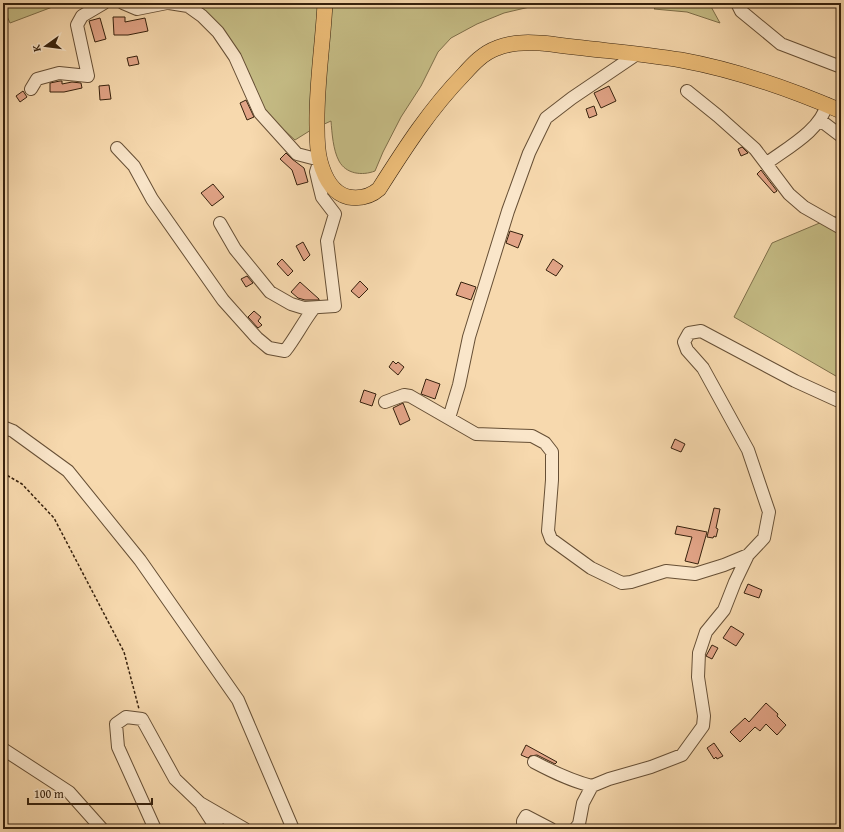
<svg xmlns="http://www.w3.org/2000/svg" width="844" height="832" font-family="'Gentium Book Plus',serif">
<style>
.green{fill:#c5bc85;stroke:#7e6e49}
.building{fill:#e2a487;stroke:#36210d}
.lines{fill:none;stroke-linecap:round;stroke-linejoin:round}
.minor-casing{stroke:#664f35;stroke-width:14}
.major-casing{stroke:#36210d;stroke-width:16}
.path{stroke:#36210d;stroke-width:1.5;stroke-dasharray:3 2;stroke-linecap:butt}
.minor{stroke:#fae6ca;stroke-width:12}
.major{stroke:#ecbc77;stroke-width:15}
</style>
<rect width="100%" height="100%" fill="#f7d9ae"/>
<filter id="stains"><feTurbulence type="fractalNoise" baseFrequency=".005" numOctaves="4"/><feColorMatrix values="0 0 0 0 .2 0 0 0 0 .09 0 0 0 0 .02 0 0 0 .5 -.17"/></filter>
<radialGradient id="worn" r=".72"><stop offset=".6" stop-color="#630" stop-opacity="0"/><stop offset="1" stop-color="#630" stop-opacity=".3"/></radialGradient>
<path class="green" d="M3,3h60l-53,20 -7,-16z
M169,3h402l-9,2h-24l-34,8 -27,11 -26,14 -13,14 -17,34 -20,31 -18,35 -8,19c-13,5 -29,3 -36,-10 -6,-11 -7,-28 -8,-40l-20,9 -16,10 -32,-29 -29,-62 -41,-42z
M660,3h49l11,20 -33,-11 -33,-3z
M841,214v165l-107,-62 38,-74z"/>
<path class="building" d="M113,17h12v5l20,-4 3,13 -20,4h-14z
M100,18l6,21 -11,3 -6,-21z
M137,56l2,8 -10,2 -2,-8z
M60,81h2v3l10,-2 9,1 1,5 -18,4h-14v-9z
M109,85l2,14 -11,1 -1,-14z
M609,86l7,15 -15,7 -7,-15z
M23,91l4,6 -7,5 -4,-6z
M246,100l8,17 -7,3 -7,-17z
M594,106l3,9 -8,3 -3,-9z
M742,147l6,6 -7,3 -3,-7z
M286,153l6,6 12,9 4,14 -11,3 -5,-15 -12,-11z
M761,170l16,21 -3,2 -17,-19z
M213,184l11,13 -12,9 -11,-13z
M510,231l13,4 -5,13 -12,-5z
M303,242l7,13 -6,6 -8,-15z
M282,259l11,12 -5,5 -11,-12z
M553,259l10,7 -7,10 -10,-6z
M247,276l6,7 -7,4 -5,-8z
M360,281l8,8 -9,9 -8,-7z
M300,282l19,17v1h-14l-7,-2 -7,-6z
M461,282l15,5 -5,13 -15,-5z
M254,311l7,6 -3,4 4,4 -4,3 -10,-11z
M393,361l3,3 2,-2 6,5 -6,8 -9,-8z
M426,379l14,5 -5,15 -14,-5z
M364,390l12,4 -4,12 -12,-4z
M403,403l7,17 -10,5 -7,-17z
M675,439l10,5 -4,8 -10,-4z
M714,508l6,1 -4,19 2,1 -2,8 -2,-1 -1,2 -6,-1z
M677,526l30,6 -9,32 -13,-3 7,-24 -17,-3z
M748,584l14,6 -3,8 -15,-5z
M731,626l13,8 -8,12 -13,-8z
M712,645l6,3 -6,11 -6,-3z
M766,703l12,11 -1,2 9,9 -9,10 -11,-11 -6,7 -5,-4 -15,15 -10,-10 15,-14 4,4z
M714,743l9,13 -6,3 -1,-2 -2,2 -7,-11z
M526,745l31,17 -2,2 -18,-9 -7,1 -2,2 -7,-3z"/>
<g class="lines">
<defs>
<path id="minor" d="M123,3l14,6 30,-6
M169,3l19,3 14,10 16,16 17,25 25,56 37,41 23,6 -4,12 3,13 3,12 13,17 -8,27 8,65 -31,2 -13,-4 -21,-12 -35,-43 -15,-26
M737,3l4,8 40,33 60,23
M31,89l6,-10 22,-6 29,3 -11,-51 5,-9 22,-13
M687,91l31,25 37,33 34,45 15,13 37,21
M820,120l21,16
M117,148l17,18 18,33 71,101 34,38 12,10 16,3c11,-14 18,-29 29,-43
M767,163c20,-15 54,-33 60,-59
M385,402l19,-7 6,1 66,38 56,2 13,7 7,9v28l-4,51 3,8 40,29 31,15 9,-1 35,-11 29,3 29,-9 24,-10
M449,418l10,-33 10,-48 39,-126 21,-58 17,-35 26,-20 65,-44
M3,427l10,4 55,40 72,89 98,140 55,129
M3,749l66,43 33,37
M534,762c19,10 37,19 58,24
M202,806l11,17 7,6
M155,829l-37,-82 -2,-23 10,-7 16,2 33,60 25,24 45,26
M523,829v-8l3,-5 25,13
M575,829l4,-5 4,-21 9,-17 17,-7 42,-12 31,-12 21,-29 1,-10 -6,-39 1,-24 7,-21 18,-22 11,-28 13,-27 16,-17 5,-26 -21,-62 -45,-82 -16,-18 -3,-8 5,-9 12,-2 94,50 46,21"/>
<path id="major" d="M325,3c-2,42 -9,83 -8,124 0,11 0,23 3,34 4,15 12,32 28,36 12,2 22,0 31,-8 26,-41 51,-80 85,-115 9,-10 19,-21 33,-26 17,-7 36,-6 54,-4 43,6 87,9 130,16 55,10 109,29 160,51"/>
</defs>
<use href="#minor" class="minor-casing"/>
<use href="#major" class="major-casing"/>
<path class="path" d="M3,473l19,11 32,34 70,134 15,57"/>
<use href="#minor" class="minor"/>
<use href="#major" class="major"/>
</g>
<rect width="844" height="832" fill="none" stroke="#f7d9ae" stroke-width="16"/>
<rect x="4" y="4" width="836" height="824" fill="none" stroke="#36210d" stroke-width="2"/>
<rect x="8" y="8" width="828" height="816" fill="none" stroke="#36210d"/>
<g transform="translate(46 46) rotate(256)" stroke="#fae6ca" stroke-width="3" paint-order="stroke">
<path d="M0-3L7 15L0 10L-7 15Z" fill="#36210d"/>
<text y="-6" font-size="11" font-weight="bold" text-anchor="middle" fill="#36210d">K</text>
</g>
<path d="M28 798v6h124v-6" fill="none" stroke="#36210d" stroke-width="2"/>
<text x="34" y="798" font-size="12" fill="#36210d" stroke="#fae6ca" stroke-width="3" paint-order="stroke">100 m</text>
<rect width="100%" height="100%" filter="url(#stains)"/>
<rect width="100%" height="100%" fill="url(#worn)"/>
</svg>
